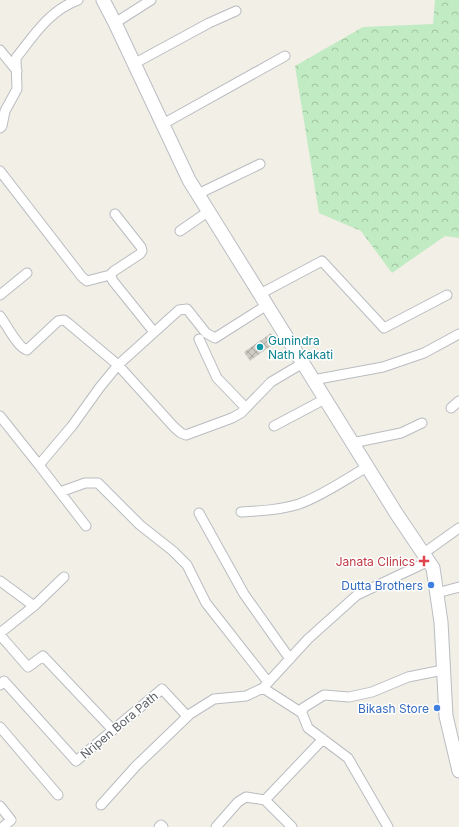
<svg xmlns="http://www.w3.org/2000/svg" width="459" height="827" font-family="Inter,sans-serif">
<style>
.forest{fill:url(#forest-crowns)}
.building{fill:url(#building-cross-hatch)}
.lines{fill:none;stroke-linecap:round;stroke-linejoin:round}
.street-casing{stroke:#b9bcc1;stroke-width:11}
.secondary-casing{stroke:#babdc3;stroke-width:15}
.street{stroke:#fff;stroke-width:9}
.secondary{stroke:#fff;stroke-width:13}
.culture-dot{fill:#0f9aa8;stroke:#fff;stroke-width:1.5}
.health-dot{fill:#e0444e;stroke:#fff;stroke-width:1.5}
.shop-dot{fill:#3f7fe0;stroke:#fff;stroke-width:1.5}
.labels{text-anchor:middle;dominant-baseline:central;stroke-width:3;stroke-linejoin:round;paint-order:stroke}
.culture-label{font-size:12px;fill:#0d838f;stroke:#fff;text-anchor:start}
.health-label{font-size:12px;fill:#be3a42;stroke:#fff;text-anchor:end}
.shop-label{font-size:12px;fill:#366cbe;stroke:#fff;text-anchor:end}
.street-label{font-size:12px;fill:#5e6268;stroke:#fff}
</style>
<defs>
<pattern id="forest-crowns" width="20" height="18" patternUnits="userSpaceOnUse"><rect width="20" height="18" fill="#c1ebc2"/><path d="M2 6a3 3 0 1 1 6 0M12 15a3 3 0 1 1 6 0" fill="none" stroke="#a0c2a1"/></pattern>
<pattern id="building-cross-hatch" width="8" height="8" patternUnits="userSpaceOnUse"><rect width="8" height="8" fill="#cdcac3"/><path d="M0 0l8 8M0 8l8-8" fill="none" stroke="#aaa7a2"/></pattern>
</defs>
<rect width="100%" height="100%" fill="#f1efe6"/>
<path class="forest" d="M435,0h24v238l-14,-2 -53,37 -31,-42 -42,-18 -24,-147 68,-39 70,-3z"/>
<path class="building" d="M271,333l5,9 -26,19 -6,-9z"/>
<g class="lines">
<defs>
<path id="street" d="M115,23l36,-23
M0,50l17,21
M135,65l4,-4 70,-38 27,-12
M163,124l122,-68
M0,128l2,-2 3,-15 12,-22 -1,-31c18,-23 34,-48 62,-58
M0,171l82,106 5,4 23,-6 4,-4 26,-17 2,-3 -1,-4 -26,-33
M198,194l62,-30
M180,231l29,-20
M110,275l3,6 41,51
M260,294l62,-33 62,67 63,-33
M0,295l27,-22
M0,316c6,8 18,32 27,34l31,-29 6,-1 4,3 50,42 56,62 7,6 5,2 46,-17 9,-5 30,-31 32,-19
M199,339l18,39 29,30
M313,380l70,-13 41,-14 35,-19
M451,408l8,-7
M0,416l39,49
M274,426l51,-27
M352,443l49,-10 21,-10
M60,492l25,-9h13l42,42 33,26 14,14 19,38 62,79
M241,512c19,-1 39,-2 58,-8 23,-8 47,-25 68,-37
M199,513l45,81 46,65
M86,526l-47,-61 33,-39 28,-39 18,-22 61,-55 8,-1 19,24 9,5 52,-33
M424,553l35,-25
M0,581l34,25 30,-29
M437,593l22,-6
M0,633l34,-27
M0,635l28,32 15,-11 70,74
M0,685l4,-4 72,80 86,-72 25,27
M263,688l39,25
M0,727l58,68
M265,800l58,-61
M101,805l35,-39 54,-52 24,-15 32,-3 17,-8 45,-49 49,-44 72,-34
M0,806l11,14 -8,7
M159,827l2,-2 2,2
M216,827l22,-25 8,-5 19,3 27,27
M388,827l-40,-69 -40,-30 -6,-15 1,-5 21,-13 25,2 23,-5 36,-15 35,-7"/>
<path id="secondary" d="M103,0l12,23 74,157 207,333 37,55 8,54 5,94 13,55"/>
</defs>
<use href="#street" class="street-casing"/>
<use href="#secondary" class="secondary-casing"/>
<use href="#street" class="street"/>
<use href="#secondary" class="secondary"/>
</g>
<circle class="culture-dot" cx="260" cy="347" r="4"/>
<path class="health-dot" d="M422 555h4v4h4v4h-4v4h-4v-4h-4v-4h4z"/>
<g class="shop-dot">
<circle cx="431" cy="585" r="4"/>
<circle cx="437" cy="708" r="4"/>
</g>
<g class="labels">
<g class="culture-label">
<text x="268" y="340">Gunindra<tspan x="268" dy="14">Nath Kakati</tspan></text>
</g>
<g class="health-label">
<text x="415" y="561">Janata Clinics</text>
</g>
<g class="shop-label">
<text x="423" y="585">Dutta Brothers</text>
<text x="429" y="708">Bikash Store</text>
</g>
<g class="street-label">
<text transform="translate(119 725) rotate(-40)">Nripen Bora Path</text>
</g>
</g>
</svg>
